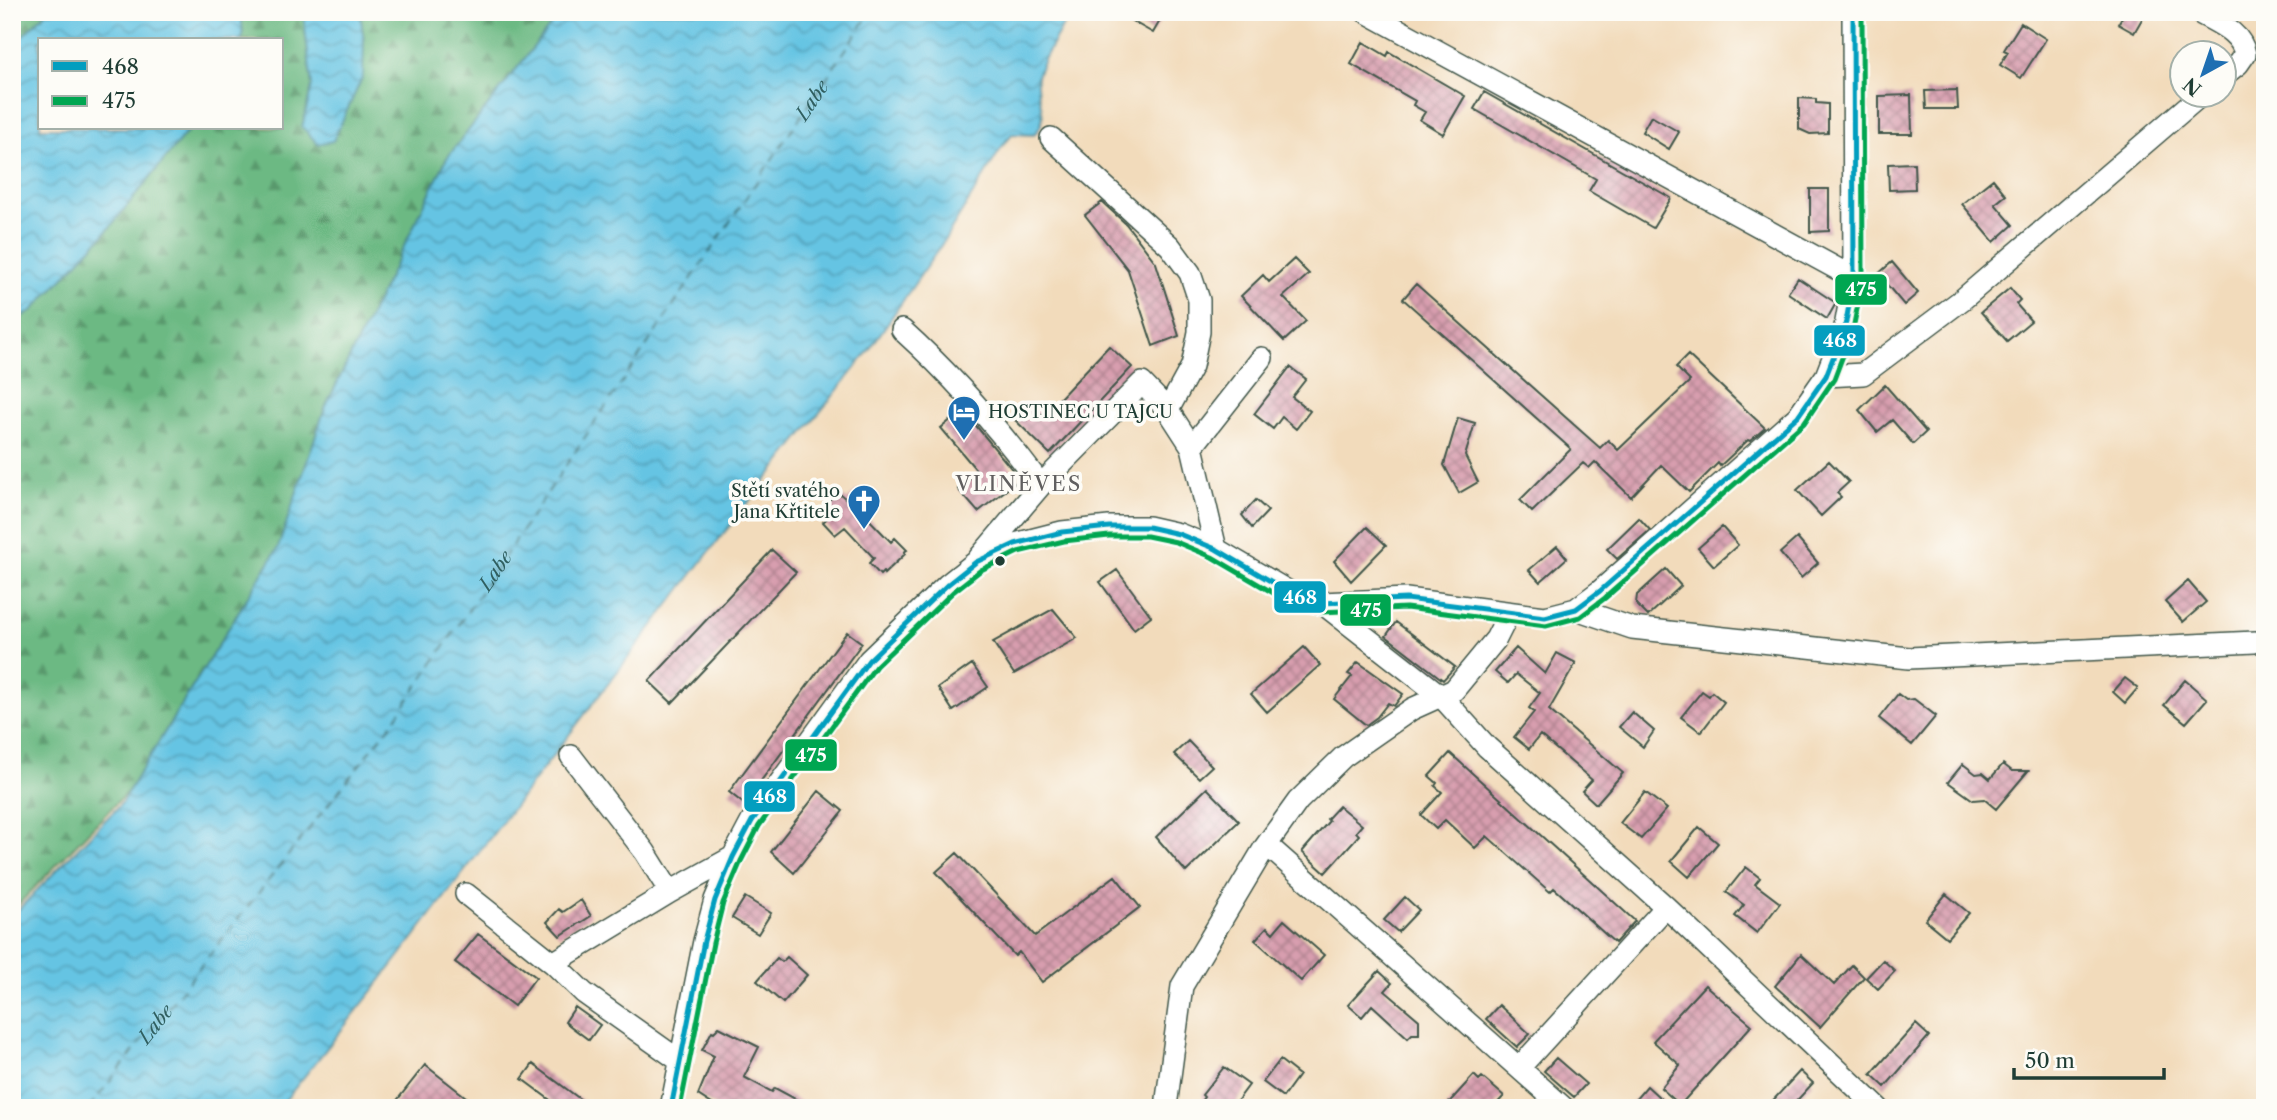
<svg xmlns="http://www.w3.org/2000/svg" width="2277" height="1120" font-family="'Libre Caslon Text',serif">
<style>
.forest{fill:url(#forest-firs);stroke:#467b5c;stroke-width:2}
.water{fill:url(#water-waves);stroke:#42808c;stroke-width:2}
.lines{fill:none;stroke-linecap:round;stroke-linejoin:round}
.ferry{stroke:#305f60;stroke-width:2;stroke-dasharray:9 7;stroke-linecap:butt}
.building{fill:url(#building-cross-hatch)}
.minor-casing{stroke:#3f5548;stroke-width:24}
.minor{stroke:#fff;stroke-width:21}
.bus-1-casing{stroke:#fdfcf7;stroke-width:10}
.bus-2-casing{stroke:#fdfcf7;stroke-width:10}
.bus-1{stroke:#039ebf;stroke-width:5}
.bus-2{stroke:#00a651;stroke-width:5}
.bus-dot{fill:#1f3d34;stroke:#fdfcf7;stroke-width:2.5}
.labels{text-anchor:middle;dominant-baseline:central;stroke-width:7;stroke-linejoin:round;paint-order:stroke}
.poi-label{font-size:18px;fill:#1f3d34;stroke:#fdfcf7;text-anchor:start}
.water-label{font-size:19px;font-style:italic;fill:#305f60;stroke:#fdfcf7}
.quarter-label{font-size:21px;letter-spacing:2px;fill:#605f5f;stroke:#fdfcf7}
.line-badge{stroke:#fdfcf7;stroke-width:2.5}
.badge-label{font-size:19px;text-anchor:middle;font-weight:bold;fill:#fff}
</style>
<defs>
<pattern id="forest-firs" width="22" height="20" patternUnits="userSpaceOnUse" patternTransform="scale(1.75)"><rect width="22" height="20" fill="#6cb983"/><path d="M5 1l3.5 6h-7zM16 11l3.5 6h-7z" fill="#58986c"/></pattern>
<pattern id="water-waves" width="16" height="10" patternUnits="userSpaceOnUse" patternTransform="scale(1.75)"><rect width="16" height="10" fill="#65c4e3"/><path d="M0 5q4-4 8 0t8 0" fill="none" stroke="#53a0b9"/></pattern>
<pattern id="building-cross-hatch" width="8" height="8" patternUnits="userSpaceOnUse" patternTransform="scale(1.75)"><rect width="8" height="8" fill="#d89eaf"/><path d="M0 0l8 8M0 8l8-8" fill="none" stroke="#af828f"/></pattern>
</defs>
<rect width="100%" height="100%" fill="#fdfcf7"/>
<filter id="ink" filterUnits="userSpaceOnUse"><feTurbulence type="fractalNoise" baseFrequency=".0143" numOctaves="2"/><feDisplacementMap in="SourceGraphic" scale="14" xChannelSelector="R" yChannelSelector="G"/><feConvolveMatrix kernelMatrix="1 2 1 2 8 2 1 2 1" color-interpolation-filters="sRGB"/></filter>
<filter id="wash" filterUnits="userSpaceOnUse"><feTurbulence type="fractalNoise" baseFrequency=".00686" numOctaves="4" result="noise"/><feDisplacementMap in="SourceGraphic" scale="28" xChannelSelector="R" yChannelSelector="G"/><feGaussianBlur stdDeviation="1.57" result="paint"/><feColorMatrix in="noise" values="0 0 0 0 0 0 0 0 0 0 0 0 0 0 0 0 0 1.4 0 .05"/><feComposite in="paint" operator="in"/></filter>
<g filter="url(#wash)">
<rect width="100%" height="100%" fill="#f2dbbb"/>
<path class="forest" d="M12,12h35l-35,34z
M241,12h62l9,74 -10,41 62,-85 -4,-30h201l-114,146 -122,250 -47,140 -149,242 -117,121v-588l21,-13 72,-77 85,-105h92v-88h-41l2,-4z"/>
<path class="water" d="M47,12h194l2,24 -2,4h-201v88h150l-85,105 -72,77 -21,13v-277z
M303,12h57l4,30 -1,34 -30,65 -15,3 -16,-17 10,-41z
M561,12h510c-8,15 -32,51 -34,65 -3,23 16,38 -3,58l-22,-1 -7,8 -61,99 -77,112 -154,194 -338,441 -96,120h-267v-192l108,-111 158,-257 47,-140 122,-250z"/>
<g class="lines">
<path class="ferry" id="s1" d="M89,1108l305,-387 477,-709"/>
</g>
<g id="blocks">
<path class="building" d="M1116,12h49l-12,21z
M2125,12h21l-12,21 -16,-9z
M2021,23l25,16 -25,39 -21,-13 8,-13 -4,-2z
M1363,42l24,14 2,-4 76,44 -22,38 -23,-14 5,-8 -12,-7 2,-4 -64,-37z
M1957,90l1,19h-32l-1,-18z
M1484,92l187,106 -18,30 -64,-37 7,-12 -122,-70z
M1911,95l1,39h-33v-38z
M1799,98l17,1v4l12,1v29l-18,1 -11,-5z
M1651,116l28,16 -10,17 -27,-17z
M1914,163l1,26 -26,1 -1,-26z
M1993,179l13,16 -11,9 18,21 -19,17 -32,-38z
M1810,189h19v42l-19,1z
M1102,202l24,22 30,39 23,73 -26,10 -25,-76 -43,-55z
M1294,259l15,15 -26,23 23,24 -22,20 -43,-45 22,-21 6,7z
M1892,262l26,31 -14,12 -26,-31z
M1798,278l38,25 -9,16 -39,-26z
M1416,284l184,164 8,-8 10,10 72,-69 -14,-14 12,-12 77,73 -15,13 -2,-1 -28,26 -2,-3 -29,29 -28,-27 -30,32 -36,-35 -6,6 -6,-5 -51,49 -12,-12 51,-51 -168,-150z
M2010,288l10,12 -4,4 15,17 -24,20 -26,-29z
M1109,346l23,21 -82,87 -36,-35 16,-16 13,13z
M1290,367l16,12 -14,18 18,14 -14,18 -14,-12 -9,12 -19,-15z
M1885,385l41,47 -13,12 -21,-24 -15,12 -18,-22z
M963,410l57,69 -42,33 -20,-23 20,-17 -37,-44z
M1458,418l17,5 -10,33 13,26 -19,11 -15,-28z
M1829,461l20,21 -12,11 4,4 -20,19 -24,-26z
M857,490l13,14 -9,7 30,31 4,-4 12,12 -3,2 1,2 -21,20 -1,-2 -3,3 -11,-12 5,-5 -29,-31 -10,8 -12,-13 11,-10 -8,-9 12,-11 9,8z
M1256,500l12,11 -16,17 -10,-13z
M1639,518l11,12 -33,29 -10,-10z
M1367,527l19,18 -35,36 -17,-20z
M1722,527l16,18 -24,21 -16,-18z
M1797,538l21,25 -17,15 -21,-25z
M1557,546l10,12 -27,24 -11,-12z
M772,550l24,22 -124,131 -23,-22z
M1666,569l15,17 -33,30 -12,-12 1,-9z
M1117,570l34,46 -17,13 -34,-47z
M2188,581l18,21 -23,20 -18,-20z
M1053,609l24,29 -63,36 -21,-32z
M1396,622l59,45 -12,13 -57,-44z
M847,632l15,11 -118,161 -15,-12z
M1304,647l16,18 -53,47 -16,-18z
M1516,648l29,26 12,-21 19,10 -27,47 74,63 -27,31 -14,-13 10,-11 -52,-45 -11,14 -15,-12 20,-25 -5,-4 11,-15 -24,-19 -8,9 -13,-11z
M1358,662l45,32 -9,12 -6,-3 -11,14 -11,8 -32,-26 18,-23 -4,-2z
M972,664l16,23 -35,24 -15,-23z
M2125,678l13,10 -13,15 -12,-11z
M2185,680l22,19 -21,24 -22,-18z
M1702,691l7,5 3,-4 12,10 -23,30 -20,-15z
M1898,694l8,6 8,-1 22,17 -24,29 -33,-27z
M1632,712l22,19 -11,16 -24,-20z
M1188,741l24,25 -13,12 -25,-24z
M1450,753l185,168 -20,22 -61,-55 -4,4 -63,-56 -12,12 -30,-28 -9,9 -15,-14 21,-23 -7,-6 2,-3 -8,-7z
M1963,764l13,10 7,-1 7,6 13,-15 9,7h16l-32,38 -12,-10 -11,1 -25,-18z
M1207,788l32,33 -53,51 -30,-35z
M819,791l24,20 -49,62 -23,-21z
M1645,792l22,17 -26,30 -21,-16z
M1339,806l23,19 -6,7 3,3 -34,38 -23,-21 27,-31 -2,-2z
M1699,827l19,16 -29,34 -18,-16z
M957,853l78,83 80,-60 25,31 -98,75 -23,-30 -4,4 -79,-84z
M1746,867l14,11 -5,6 25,19 -23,30 -22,-17 9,-11 -18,-13z
M1946,894l23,19 -22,25 -22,-18z
M745,897l26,16 -13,21 -26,-16z
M1405,897l14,13 -21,22 -14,-12z
M581,900l10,16 -31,20 -13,-14 12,-13 4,3z
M1284,920l40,35 -23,26 -46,-41 12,-13 6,6z
M478,934l58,43 -22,29 -59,-44z
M1801,954l33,31 18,-20 12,12 -44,50 -45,-41z
M787,957l20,18 -24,28 -26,-22 20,-23 5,4z
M1883,960l12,11 -17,18 -12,-11z
M1379,971l13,12 -7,8 34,29v14h-7l-4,4 -36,-33 -10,12 -14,-12z
M1705,985l47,40 -72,80 -19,-17 19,-23 -27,-24z
M1499,1005l31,29 -13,13 -31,-28z
M575,1007l25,18 -11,15 -24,-18z
M1916,1024l13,12 -44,51 -14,-13z
M719,1027l40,20 -15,30 28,15 3,-4 37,20h-94l-20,-13 16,-39 -12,-6 10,-19 2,1z
M1556,1058l30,26 -12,13 -30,-26z
M1280,1060l19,15 -16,22 -20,-15z
M533,1064l59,44h-31l-39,-29z
M425,1065l55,43h-89z
M1224,1067l25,18 -17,23 -12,-7 -5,7h-5l-9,-7 3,-4 -2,-2z
M1800,1071l13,12 -23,25h-24z
M1474,1075l5,5 3,-3 22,19 -11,12h-49z
M1647,1086l24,22h-43z"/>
</g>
</g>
<g filter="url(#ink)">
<use href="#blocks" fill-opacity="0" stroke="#3f5548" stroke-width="2"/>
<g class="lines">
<defs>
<path id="minor" d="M1366,12l488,266
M2198,12c18,11 43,19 47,42l-7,10 -14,11
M1051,138l119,108 20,27 9,27v32l-7,34 -24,44
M902,330c52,47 97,99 139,155
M1826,376l37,-2 100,-75 239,-205
M1216,549l-24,-102 70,-89
M979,558l62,-73 101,-102 26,27 24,37
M1322,603l119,93 46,51 179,160 212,201
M1576,609l56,19 277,30 346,-16
M571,756l74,96 25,40
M1267,845l297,263
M466,894l87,69 117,-71 63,-35
M553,963l31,30 96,68
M1519,1068l147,-161
M1167,1099l15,-113 83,-139 33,-46 45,-44 69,-48 42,-19 42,-51 13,-26
M671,1108l33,-167 11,-41 18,-43 19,-36 117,-161 78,-75 29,-23 39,-18 47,-12 47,-5h39l31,7 37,15 80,47 26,7 84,-4 139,18 31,-8 24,-18 198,-175 28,-40 19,-49 9,-49 -1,-266"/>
</defs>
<use href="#minor" class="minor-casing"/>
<use href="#minor" class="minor"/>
<defs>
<path id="bus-1" d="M671,1108l33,-167 11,-41 18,-43 19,-36 117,-161 78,-75 29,-23 39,-18 47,-12 47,-5h39l31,7 37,15 80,47 26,7 84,-4 139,18 31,-8 24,-18 198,-175 28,-40 19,-49 9,-49 -1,-266"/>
<path id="bus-2" d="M680,1108l33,-165 10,-40 18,-42 18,-35 117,-160 77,-74 28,-22 37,-18 46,-11 45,-5h38l29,6 36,15 80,47 29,8 85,-4 140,18 34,-9 25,-19 199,-175 30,-44 19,-50 10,-50 -1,-267"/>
</defs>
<use href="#bus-1" class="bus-1-casing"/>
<use href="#bus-2" class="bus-2-casing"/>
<use href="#bus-1" class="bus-1"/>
<use href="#bus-2" class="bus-2"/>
</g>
</g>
<defs>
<symbol id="hotel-pin" viewBox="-11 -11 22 30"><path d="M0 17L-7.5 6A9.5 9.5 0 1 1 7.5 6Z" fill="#1f6fb2" stroke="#fdfcf7"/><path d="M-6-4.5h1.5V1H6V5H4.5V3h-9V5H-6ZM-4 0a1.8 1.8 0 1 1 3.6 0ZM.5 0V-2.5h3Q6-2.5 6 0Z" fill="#fff"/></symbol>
<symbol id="church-pin" viewBox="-11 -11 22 30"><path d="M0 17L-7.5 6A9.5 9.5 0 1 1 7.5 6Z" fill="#1f6fb2" stroke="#fdfcf7"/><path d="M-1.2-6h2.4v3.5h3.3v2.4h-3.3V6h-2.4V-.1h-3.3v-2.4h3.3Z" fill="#fff"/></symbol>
</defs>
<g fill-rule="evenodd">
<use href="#hotel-pin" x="945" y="393" width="38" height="52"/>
<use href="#church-pin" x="845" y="482" width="38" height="52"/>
</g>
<circle class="bus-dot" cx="1000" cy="561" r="6"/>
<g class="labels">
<g class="poi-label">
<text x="988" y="412">HOSTINEC U TAJCU</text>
<text x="840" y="491" text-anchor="end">Stětí svatého<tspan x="840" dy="21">Jana Křtitele</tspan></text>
</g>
<g class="water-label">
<text stroke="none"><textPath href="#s1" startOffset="1241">Labe</textPath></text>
<text stroke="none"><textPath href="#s1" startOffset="674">Labe</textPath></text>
<text stroke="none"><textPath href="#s1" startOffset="107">Labe</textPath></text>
</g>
<g class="quarter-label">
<text x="1019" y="483">VLINĚVES</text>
</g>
</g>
<g class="line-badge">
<rect x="1834" y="273" width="54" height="33" rx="7" fill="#00a651"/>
<rect x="1813" y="324" width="53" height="33" rx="7" fill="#039ebf"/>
<rect x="1273" y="580" width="54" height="34" rx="7" fill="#039ebf"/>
<rect x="1339" y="593" width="53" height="34" rx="7" fill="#00a651"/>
<rect x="784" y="738" width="54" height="34" rx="7" fill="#00a651"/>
<rect x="743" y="780" width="53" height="33" rx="7" fill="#039ebf"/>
</g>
<g class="badge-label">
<text x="1861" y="296">475</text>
<text x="1840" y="347">468</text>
<text x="1300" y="604">468</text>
<text x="1366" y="617">475</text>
<text x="811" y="762">475</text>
<text x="770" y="803">468</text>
</g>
<rect width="2277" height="1120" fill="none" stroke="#fdfcf7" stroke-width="42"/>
<rect x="38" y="38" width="245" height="91" fill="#fdfcf7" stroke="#a4b0a9" stroke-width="2"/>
<rect x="52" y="61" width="35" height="10" fill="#039ebf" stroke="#a4b0a9" stroke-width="2"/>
<text x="102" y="74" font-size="21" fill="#1f3d34">468</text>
<rect x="52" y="96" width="35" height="10" fill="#00a651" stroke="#a4b0a9" stroke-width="2"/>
<text x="102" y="108" font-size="21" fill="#1f3d34">475</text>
<g transform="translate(2203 74) rotate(220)"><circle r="33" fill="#fdfcf7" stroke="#a4b0a9" stroke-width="2"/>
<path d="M0-5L12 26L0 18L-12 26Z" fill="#1f6fb2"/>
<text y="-10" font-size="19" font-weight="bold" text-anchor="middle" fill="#1f3d34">N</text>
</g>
<path d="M2014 1068v10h150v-10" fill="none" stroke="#1f3d34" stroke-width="3.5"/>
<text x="2025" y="1068" font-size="21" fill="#1f3d34" stroke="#fdfcf7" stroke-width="5" paint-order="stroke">50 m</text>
</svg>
